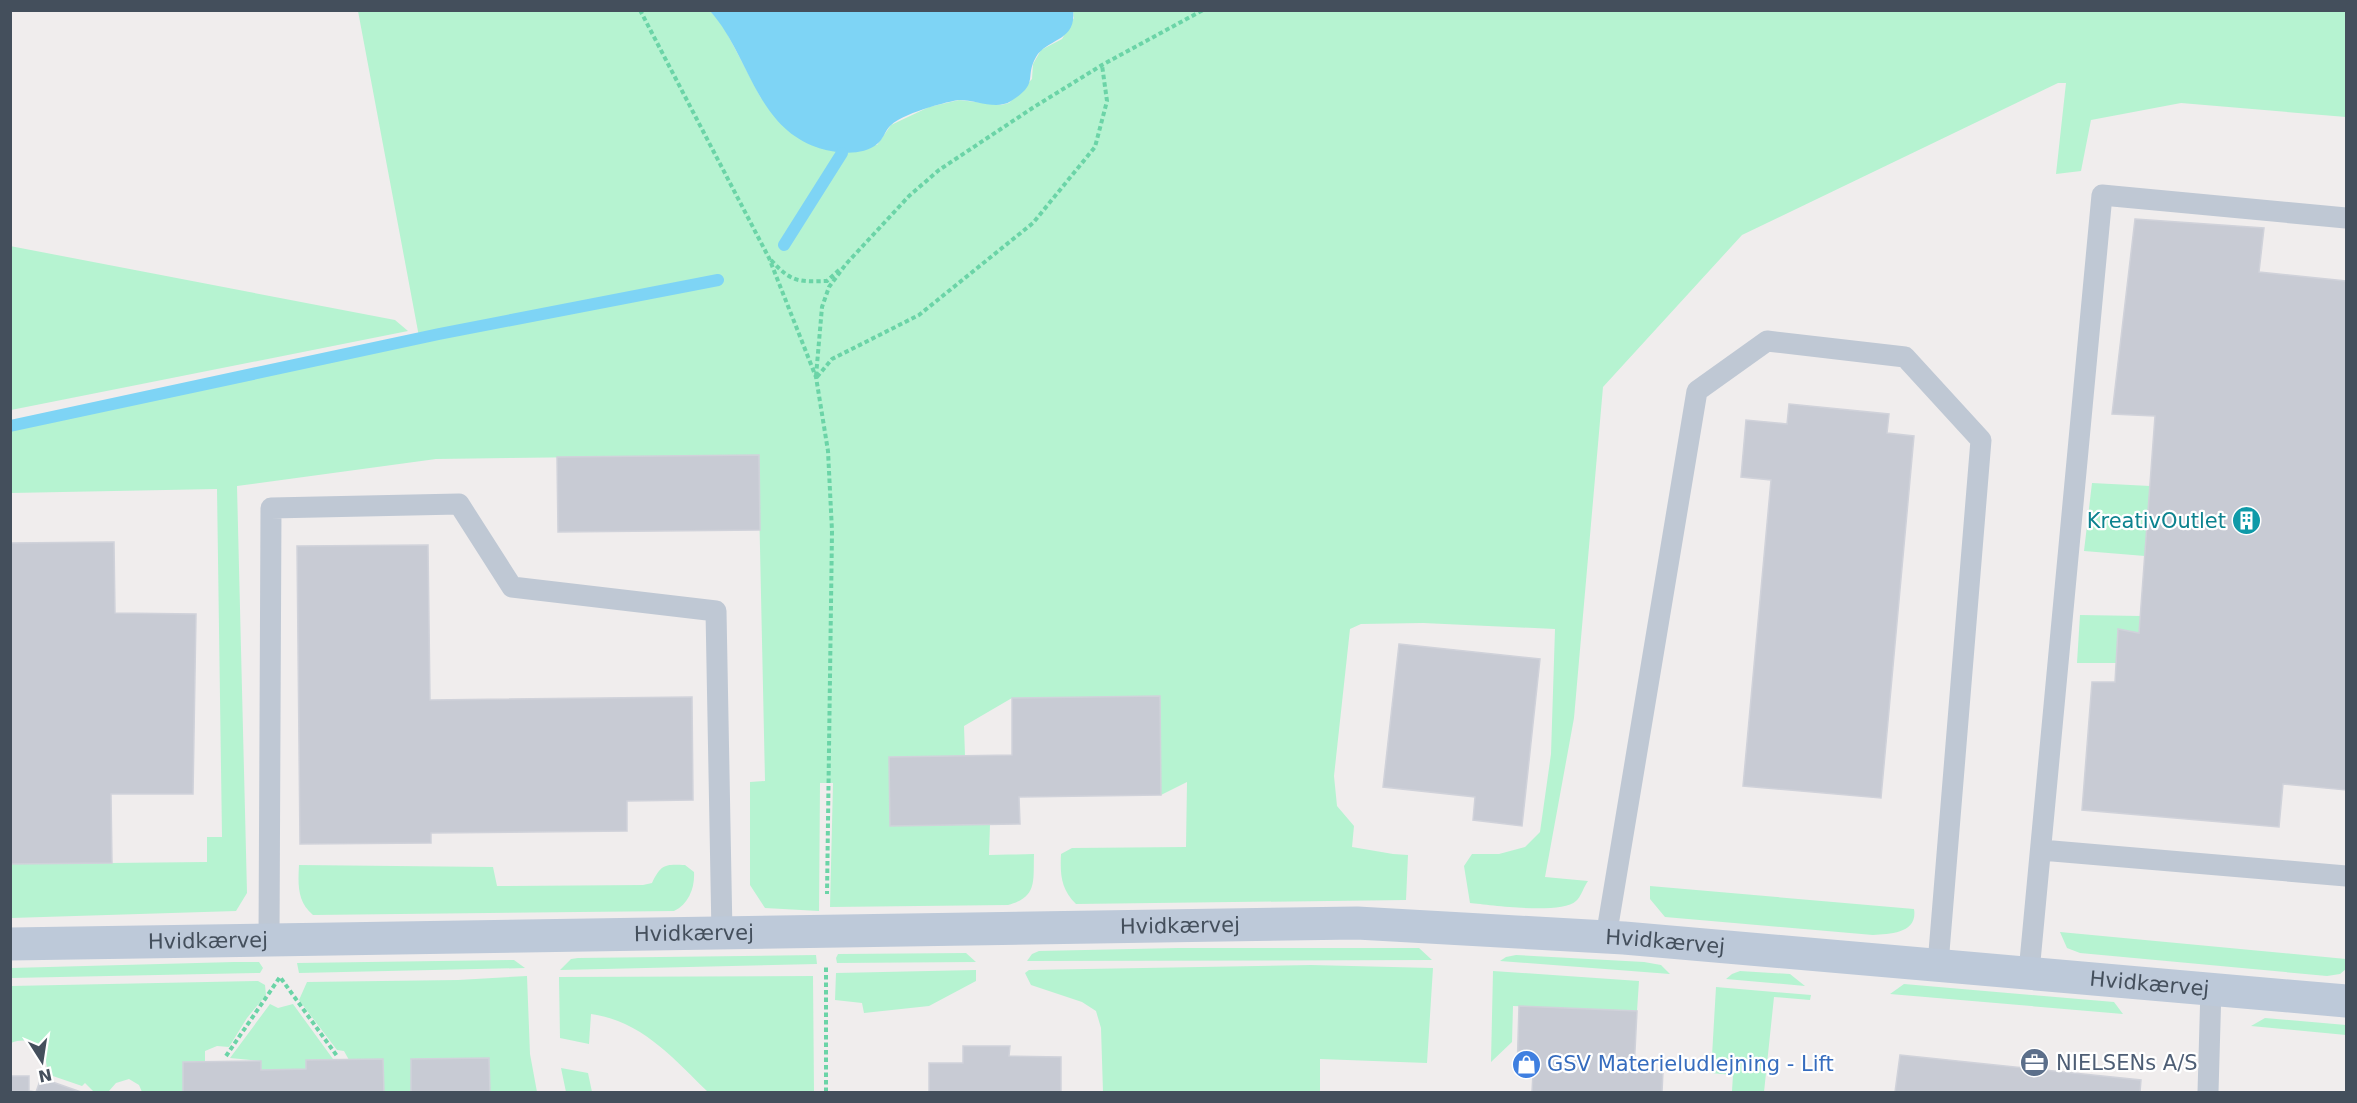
<svg xmlns="http://www.w3.org/2000/svg" width="2357" height="1103" font-family="'DejaVu Sans',sans-serif">
<style>
.green{fill:#b6f3d1}
.water{fill:#7ed4f5}
.lines{fill:none;stroke-linecap:round;stroke-linejoin:round}
.stream{stroke:#7ed4f5;stroke-width:12}
.building{fill:#c8cbd4;stroke:#d0d2da;stroke-width:1.5}
.path{stroke:#6bd4a7;stroke-width:4;stroke-dasharray:4.5 3;stroke-linecap:butt}
.lane{stroke:#bfc8d4;stroke-width:21}
.secondary{stroke:#bdc9d9;stroke-width:33}
.labels{text-anchor:middle;dominant-baseline:central;stroke-width:4.5;stroke-linejoin:round;paint-order:stroke}
.culture-label{font-size:21px;fill:#0d838f;stroke:#fff;text-anchor:end}
.street-label{font-size:21px;fill:#444f5c;stroke:#fff}
.service-label{font-size:21px;fill:#4e5e75;stroke:#fff;text-anchor:start}
.shop-label{font-size:21px;fill:#366cbe;stroke:#fff;text-anchor:start}
</style>
<rect width="100%" height="100%" fill="#f0eded"/>
<path class="green" d="M358,11h352l11,11 40,76 116,47 14,-20 38,-18 30,-7 42,5 8,-2 23,-24 1,-15 8,-14 21,-11 12,-21 -1,-7h1273v106l-165,-14 -90,17 -10,51 -25,3 10,-91h-8l-316,152 -139,152 -29,331 -29,159 43,4c-4,5 -7,16 -12,20 -15,14 -85,4 -106,2l-6,-37 8,-12h27l26,-7 15,-15 11,-78 4,-125 -132,-6 -62,1 -11,5 -16,147 3,30 17,20 -2,21 41,7 15,1 -2,45 -330,4c-15,-15 -16,-29 -15,-50l11,-6 114,-1 1,-65 -26,13 -1,-98 -148,1 -48,28 1,30 -76,1 1,68h100l-1,30 45,-1c-1,27 4,43 -26,51l-178,2 3,-124h-13l-1,128 -54,-3 -15,-23v-103l15,-1 -7,-326 -322,4 -199,27 10,407 -11,18 -225,7v-54l196,-2v-25h15l-5,-348 -206,4 -1,-65 410,-86z
M10,246l385,74 13,11 -397,79z
M2092,483l58,3 -5,70 -61,-5z
M2080,615l60,1 -1,17 -21,-4 -2,34h-39z
M299,865l194,2 4,19 146,-1 9,-2c9,-19 13,-19 33,-18l9,7c1,15 -5,32 -20,39l-361,4c-16,-13 -15,-31 -14,-50z
M1650,886l264,23c4,24 -23,25 -41,26l-208,-18 -15,-18z
M2060,932l286,27v10l-6,5 -13,2 -247,-23 -13,-5z
M1178,948h241l13,12 -405,1 5,-7 7,-3z
M966,953l10,9 -139,1 -1,-5 2,-4z
M816,955l1,9 -257,6 11,-11 7,-1z
M1516,955l128,7 17,3 9,9 -170,-13 6,-4z
M514,960l11,8 -226,5 -2,-10z
M234,962h25l4,6 -3,5 -249,5v-10z
M1311,965l122,3 -6,95 -107,-4v33h-217l-2,-64 -5,-17 -14,-9 -51,-17 -6,-12 4,-3z
M976,970v11l-47,25 -65,7 -2,-10 -27,-3 1,-27z
M1493,971l146,10 -2,30 -124,-5 -1,36 -21,20z
M1740,971l50,3 15,12 -79,-7 6,-5z
M527,976l3,78 7,38h-47l-1,-34 -78,1v33h-27l-1,-33 -34,1 -5,-9 -7,-1 -38,-50 8,-18 151,-2z
M813,976l1,116h-106c-34,-33 -66,-71 -117,-78l-2,30 -29,-6 -1,-61z
M258,981l7,4 1,10 -19,23 -18,29 -12,-1 -12,5v10l-22,1v30h-41l-3,-7 -10,-6 -13,4 -7,8h-16l-8,-8 -3,3 -35,-12c1,-23 -12,-40 -36,-31v-57z
M1904,984l210,18 9,12 -233,-20z
M1716,987l95,8 -1,5 -36,-3 -10,95 -32,-1 1,-16 -22,-2z
M270,1004l8,4 15,-4 40,55 -27,1v9l-45,1v-9l-31,-3z
M2265,1018l81,7v10l-95,-9z
M561,1068l27,5 4,19h-26z"/>
<path class="water" d="M1073,10c4,32 -26,28 -37,47 -12,21 4,26 -25,44 -15,10 -37,-2 -53,-1 -10,2 -22,5 -31,8 -11,4 -28,9 -37,18 -5,5 -7,14 -13,18 -15,13 -44,9 -61,3 -61,-22 -67,-93 -106,-136z"/>
<g class="lines">
<path class="stream" d="M784,245l58,-92
M10,426l429,-92 279,-54"/>
</g>
<path class="building" d="M2135,219l129,9 -5,44 87,9v509l-63,-6 -4,43 -197,-17 10,-128h23l3,-53 21,4 16,-217 -43,-2z
M1789,404l100,10 -2,19 27,3 -33,362 -138,-12 28,-306 -30,-3 5,-57 41,4z
M759,455l1,75 -202,2 -1,-75z
M114,542l1,71 81,1 -3,180h-82l1,69 -102,1v-321z
M428,545l2,155 262,-3 1,103 -66,1v30l-196,2v10l-131,1 -3,-298z
M1399,644l141,15 -18,167 -49,-6 2,-23 -92,-10z
M1160,696l1,99 -142,2 1,27 -130,2 -1,-69 123,-2v-57z
M1519,1006l118,5 -3,59 29,1 -1,21h-130l1,-19h-16z
M963,1046h47l-1,10 52,1v35h-132v-29h34z
M1900,1055l241,25 -1,12h-245z
M489,1058l1,34h-79v-33z
M383,1059l1,33h-201v-30l78,-1v9l45,-1v-9z
M10,1076h19v15l7,1 5,-14 40,14h-71z"/>
<g class="lines">
<path class="path" d="M640,10l129,248 47,119 12,74 4,80 -5,363
M771,260c20,22 27,22 56,21l12,-11
M816,376l6,-69 7,-20 17,-23 63,-68 30,-26 95,-63 68,-42 101,-55
M817,377l15,-18 87,-44 114,-92 62,-76 12,-46 -5,-36
M226,1056l54,-79 57,79
M826,1092v-125"/>
<path class="lane" d="M2041,850l305,26
M1606,937l91,-546 70,-50 138,16 76,83 -43,524
M269,940l2,-432 188,-4 53,83 204,24 6,323
M2029,972l73,-777 244,23
M2208,1092l3,-104"/>
<path class="secondary" id="s1" d="M10,944l1347,-21 267,15 722,63"/>
</g>
<defs>
<symbol id="building-disc" viewBox="-11 -11 22 22"><circle r="9.5" fill="#0f9aa8" stroke="#fff"/><path d="M-4-6H4V6H1V3H-1V6H-4ZM-2.5-4.3h1.7v1.8h-1.7ZM.8-4.3h1.7v1.8H.8ZM-2.5-1h1.7V.8h-1.7ZM.8-1h1.7V.8H.8Z" fill="#fff"/></symbol>
<symbol id="office-disc" viewBox="-11 -11 22 22"><circle r="9.5" fill="#5c6f8a" stroke="#fff"/><path d="M-6-3h4V-5.5h4V-3h4V5H-6ZM-1-4.5V-3h2v-1.5ZM-6 0V1H6V0Z" fill="#fff"/></symbol>
<symbol id="shop-disc" viewBox="-11 -11 22 22"><circle r="9.5" fill="#3f7fe0" stroke="#fff"/><path d="M-5-2.5h2.3a2.7 3.5 0 0 1 5.4 0H5L5.5 6h-11ZM-1.5-2.5h3a1.5 2.3 0 0 0-3 0Z" fill="#fff"/></symbol>
</defs>
<g fill-rule="evenodd">
<use href="#building-disc" x="2230" y="504" width="33" height="33"/>
<use href="#office-disc" x="2018" y="1046" width="33" height="33"/>
<use href="#shop-disc" x="1510" y="1048" width="33" height="33"/>
</g>
<g class="labels">
<g class="culture-label">
<text x="2226" y="521">KreativOutlet</text>
</g>
<g class="street-label">
<text stroke="none"><textPath href="#s1" startOffset="1170">Hvidkærvej</textPath></text>
<text stroke="none"><textPath href="#s1" startOffset="684">Hvidkærvej</textPath></text>
<text stroke="none"><textPath href="#s1" startOffset="198">Hvidkærvej</textPath></text>
<text stroke="none"><textPath href="#s1" startOffset="1656">Hvidkærvej</textPath></text>
<text stroke="none"><textPath href="#s1" startOffset="2142">Hvidkærvej</textPath></text>
</g>
<g class="service-label">
<text x="2056" y="1063">NIELSENs A/S</text>
</g>
<g class="shop-label">
<text x="1547" y="1064">GSV Materieludlejning - Lift</text>
</g>
</g>
<rect width="2357" height="1103" fill="none" stroke="#444f5c" stroke-width="24"/>
<g transform="translate(42 1061) rotate(168)" stroke="#ffffff" stroke-width="4.5" paint-order="stroke">
<path d="M0-4.5L10 22L0 15L-10 22Z" fill="#444f5c"/>
<text y="-9" font-size="16" font-weight="bold" text-anchor="middle" fill="#444f5c">N</text>
</g>
</svg>
